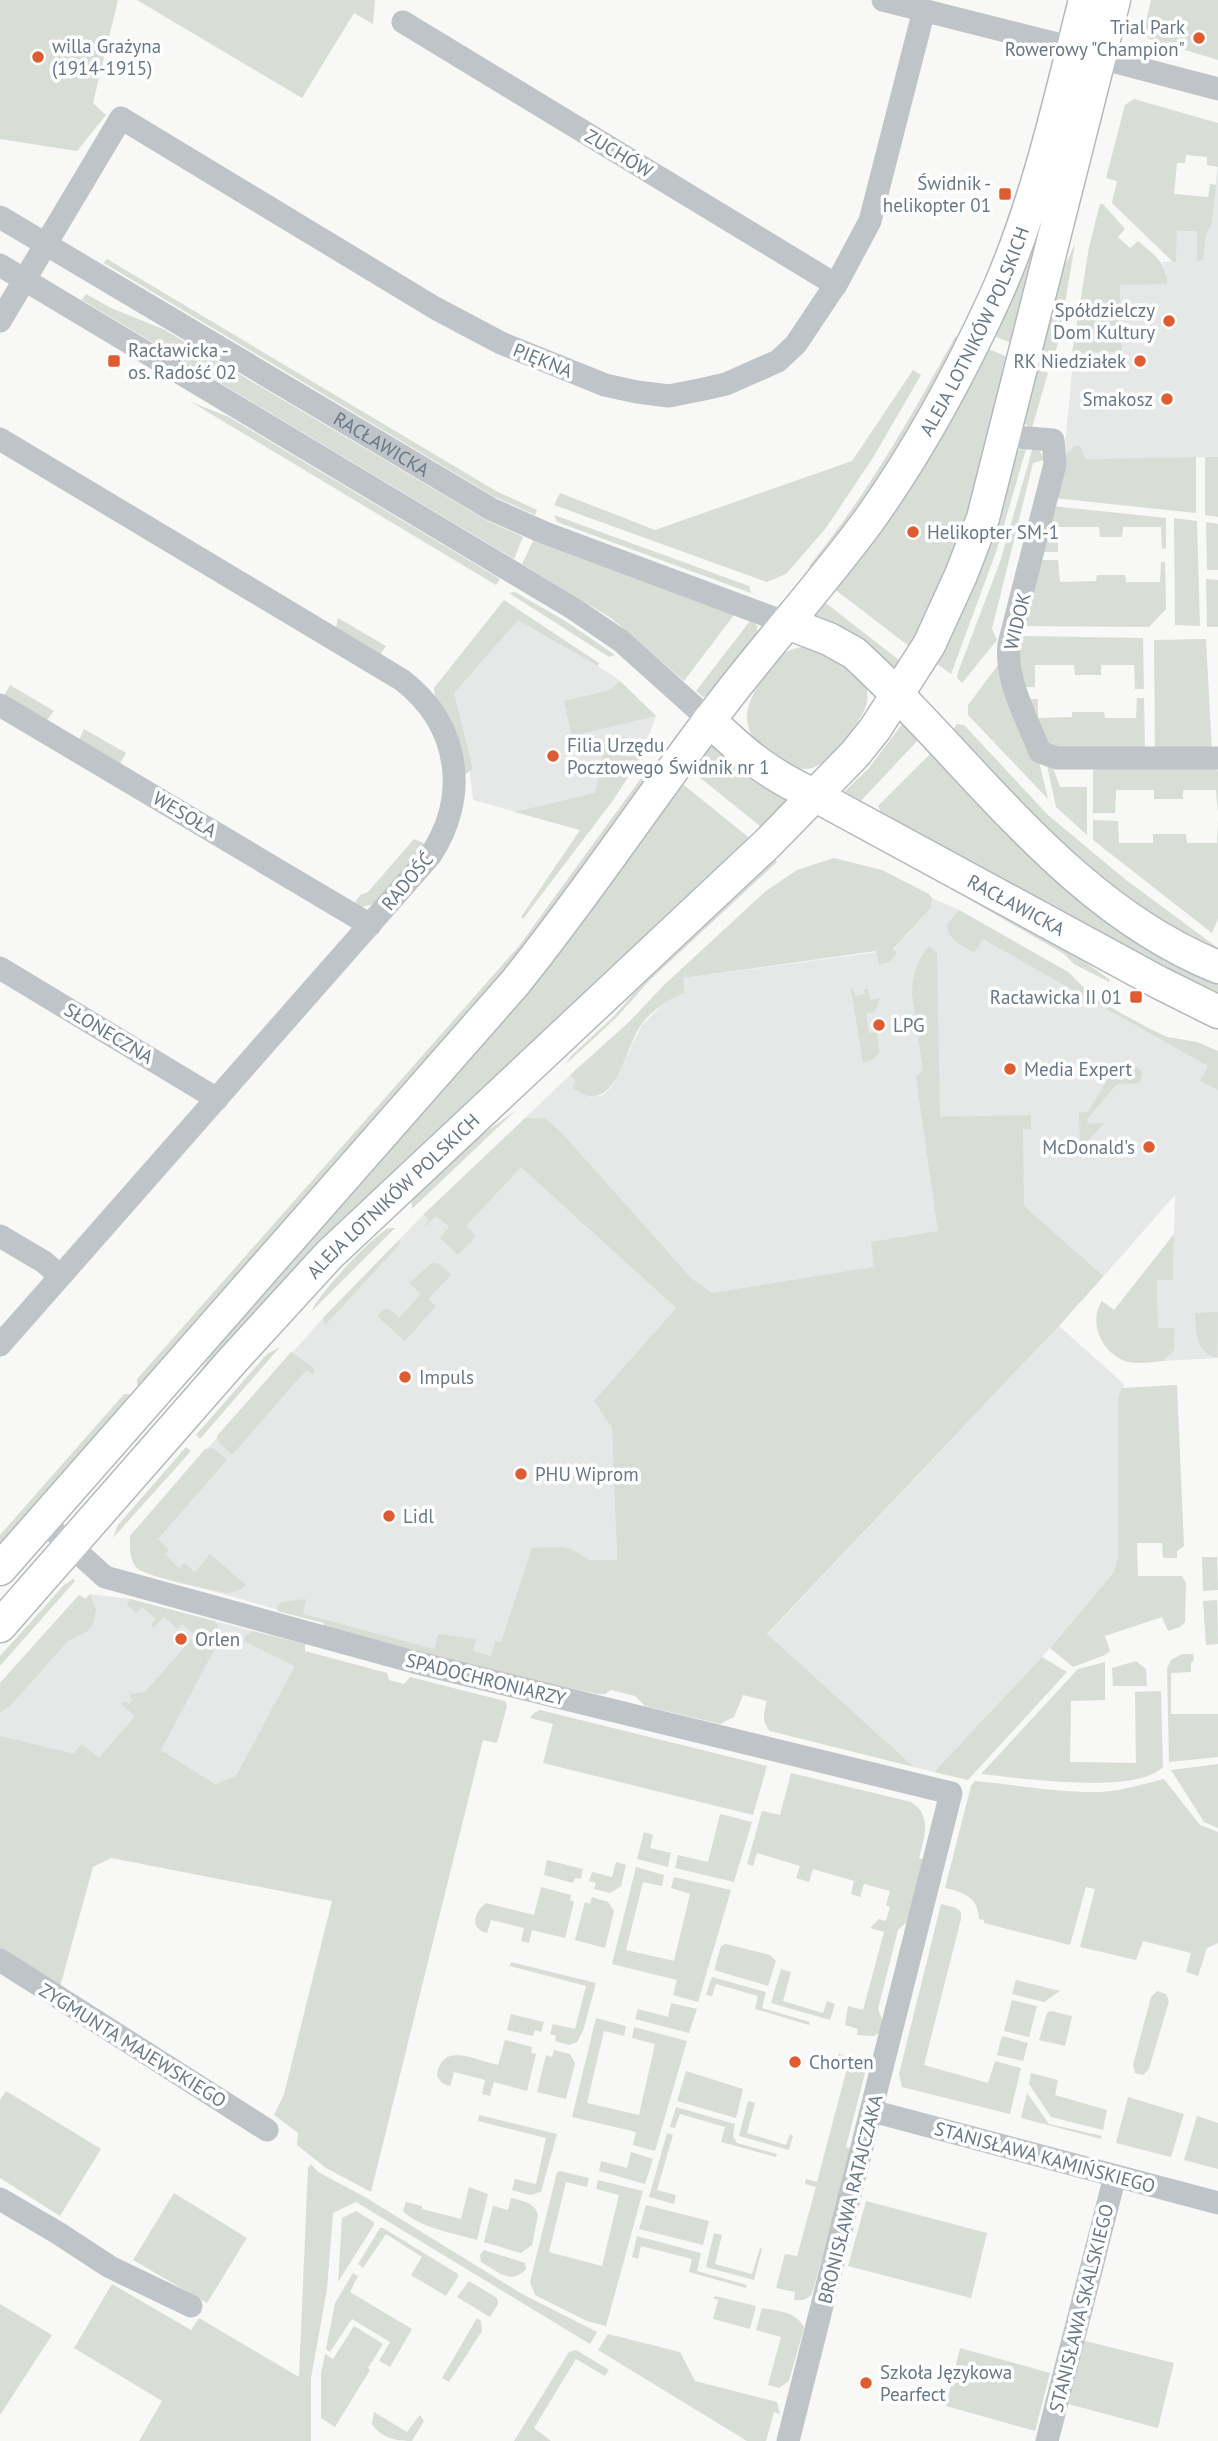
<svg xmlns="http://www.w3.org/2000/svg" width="1218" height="2441" font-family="'PT Sans',sans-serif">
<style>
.built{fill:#e6e7e7}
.green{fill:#d8ddd5}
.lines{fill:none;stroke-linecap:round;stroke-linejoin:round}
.secondary-casing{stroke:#b4b9be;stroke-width:35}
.street{stroke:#bfc4c8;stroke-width:23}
.secondary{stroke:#fff;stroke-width:32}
.poi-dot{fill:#de5c30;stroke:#fff;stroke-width:2.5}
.labels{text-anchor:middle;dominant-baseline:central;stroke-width:7;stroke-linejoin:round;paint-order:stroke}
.poi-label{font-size:19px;fill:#687886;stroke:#fff;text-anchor:start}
.street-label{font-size:19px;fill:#687886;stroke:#fff}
</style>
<rect width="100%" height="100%" fill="#f8f8f6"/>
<path class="built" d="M1218,162v295l-132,2 -22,-3 8,-85v-18l50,-1 -2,-67 47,-11 -5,-12 14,-1 1,-30 35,-8z
M511,611l107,68 38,37 -16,43 -29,44 -31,27 -107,-30 -3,-27 -21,-87z
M932,898l27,12 109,62 27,27 55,30 17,8 30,5 21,9v307l-54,3 5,-4 6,-17 -1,-12h-16l-1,-48 16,-1 2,-84 -93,106 -185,-26 -184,30 -152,-173 -16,-14h-20l45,-43 21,22 12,-2 9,-9 30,-61 24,-24 19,-8 -2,-15 210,-28 38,-42z
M521,1166l155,142 -81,93 17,27 5,132h-27l-19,-11 -62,125 -186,-45 1,-6 -185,-53 -8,-15 -1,-19 193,-218 106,-109 20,18z
M1059,1326l65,58 -6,15v159l-4,14 -72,85 -108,115 -20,-5 -147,-132z
M90,1594l40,5 123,32 -7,4 -3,6 53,25 -60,110 -21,8 -54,-34 -96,16 -65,-16v-67l79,-88 6,4z"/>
<path class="green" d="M0,0h118l-25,103 13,12 -29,36 -77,-12z
M137,0h238l-2,24 -19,-11 -52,85z
M1151,0h67v60l-69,-21 -5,-8z
M1134,99l84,24v44l-11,-2v-8l-21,-2 -1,8h-8l-3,31 34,3 2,-13 6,1 -4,38 -6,11 -3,26 -6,1v-30h-20l-1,31h-3l-61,-59 5,-22 -11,-3 19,-73z
M1057,161l-40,184 -26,-10z
M1100,204h3l22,25 -7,8 12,11 8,-7c15,13 29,21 29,43l-47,1 2,67 -50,1 17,-106z
M1075,244l-16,95 -6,22 -13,-7 19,-77z
M107,259l389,232 41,19 -2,5 -42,-19 -389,-233z
M86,294l25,14 52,21 323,191 37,17 -9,22 -432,-259z
M959,336l3,2 -70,124 -79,110 -4,-6c58,-71 102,-149 146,-229z
M984,347l28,12 -34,135 -64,156 -81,-62z
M1036,368l12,5 -16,55 -10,-6z
M913,370l8,5 -47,81 -48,72 -40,46 -19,8 -213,-77 6,-12 95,37 197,-69z
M191,402l38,15 271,162 -4,6z
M1027,446l-31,106 -45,122 -14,-10 2,-6 77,-206z
M1075,446h5l6,13 110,-2v56l-142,-15 10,-42z
M1033,447l6,2 5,11 -11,3 -41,166 5,11 -35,43 -5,-5 1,-6 42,-110z
M1205,457h13v60l-13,-2z
M1052,506l114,12v30l-4,1 -1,-22h-38l-1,10h-22l-1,-10h-41v25h-18z
M554,515l195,71 2,7 -194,-71z
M1174,518l23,3 3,105 -25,-1z
M1206,522l12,2v46h-11z
M533,541l201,74 -50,66 -73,-63 -89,-54z
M1038,560h20l2,22 36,-1 1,-6h28l1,7h34l1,-20h4l1,47 -17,18 -129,-1z
M1206,579l12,1v47h-11z
M515,592l52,30 48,33 -6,2 -100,-64z
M504,600l95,63 -1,3 -80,-46 -64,73 19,76 -7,5 -3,-2 -28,-73 -1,-11z
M822,600l82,64 -7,8 -83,-53 -2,-6z
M338,618l48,28 -6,9 -44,-27z
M750,621l7,4v7l-47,63 -7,2 -7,-6z
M1025,636l118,2 1,51h-9l-1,-24h-33v10h-26l-1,-10h-39v22h-17l1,-50z
M1206,639l6,113 -57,1 -1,-113z
M808,646c14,1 22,8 33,16 7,4 18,9 22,16 5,8 6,22 2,31 -6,14 -34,50 -48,57 -20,10 -49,-8 -61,-24 -18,-25 -6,-46 10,-67 5,-7 10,-16 17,-21 7,-5 17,-7 25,-8z
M1001,661l36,92 11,46 -80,-84v-10z
M620,681l36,35 -84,20 -8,-35 46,-11z
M10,685l44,26 -8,10 -42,-25z
M1137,698h7l1,53 -104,-4 -16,-48h13v19l34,-1v-5h32l1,6h31z
M903,723l17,15 -62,66 -12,-7 -2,-5 24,-23z
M957,724l7,1 84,90 78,65 92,68v5l-27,-13 -104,-69 -137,-137z
M84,729l42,24 -7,12 -40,-25z
M626,737l16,14 -2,8 -29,44 -88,116 -2,-2 59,-87 -65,-18 80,-19 11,-53z
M710,742l80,57 -25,31 -77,-62z
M934,750l284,229v19l-341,-182 3,-6 -2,-4z
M652,763h4l5,4 -103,144 -416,478 -5,-4v-6l382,-433z
M1216,763l2,10v40l-2,-23h-33v9h-29v-9h-38l-1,23h-22v-48z
M1047,765h5l8,22h27v48l-31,-28z
M679,781l74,60 -582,573 -4,-4 30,-35 38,-55z
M1093,820l25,1 1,22h34v-9h33l1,9h30l1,-22v98l-6,14 -119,-93z
M414,839l12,5 -52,60 -12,3 -8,-3 6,-9 8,-3z
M772,856l5,6 -127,118 -34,38 -50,46 5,-8 43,-40 48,-55z
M834,858l48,12 47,24 3,4 -1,10 -38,41 4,4 -7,9 -11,2 -3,-13 -193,27 2,15c-17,6 -33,17 -44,32 -18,26 -26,96 -69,62l4,-5 -6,-7 60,-54 34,-36 102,-94 31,-21z
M978,900l74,38 58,42 -1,2 -35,-18 -10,-10 -92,-53z
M959,910l109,62 27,27 55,30 17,8 30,5 21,9v39l-18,-9 8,-15 -225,-127 -9,14c-12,-8 -26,-13 -27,-28z
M929,946l8,7 3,164 91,-2v14h-8l1,77 79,70 -44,50 -292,308 147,133 -144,-36c-9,-10 -6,-18 -3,-30l-24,-6 -9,22 -14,7 -75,-18 -10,-10 -24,-6 -6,4h-8l-177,-40 -97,-25 1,-6 -47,-12 1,-6 4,-3 24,-3 -3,15 131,35 4,-15 38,5 -3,12 18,5 4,-15 6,2 31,-95 28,-1 11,2 19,11h27l-5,-132 -18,-27 82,-93 -155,-141 -55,59 10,10 -18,19 -18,-17 9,-11 -13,-11 -10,10 -1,-1 4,-5 -5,-6 101,-96h20l16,14 130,146 21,15 162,-26 -3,-25 67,-11 -22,-154 7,-7 -11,-77c0,-17 6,-34 17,-47z
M853,988l2,8 10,-2 -1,-5h4l2,11 10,-2 -5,14 -9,2 3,19 8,-1 2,21 -7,7 -9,3 -12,-74z
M1124,1064l15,4 3,5 -2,10 -23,1 -30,35 1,5 16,-1 -18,20h-6l-1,-30 9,-1 25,-42z
M516,1110l-104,99 -1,-15 42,-38z
M395,1228l-83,83c4,-14 58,-72 72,-80 3,-3 7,-3 11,-3z
M1174,1234l-1,46h-16l1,48h17l-1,22 -10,11c-12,1 -27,4 -39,0 -24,-9 -37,-39 -23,-60l12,9z
M399,1240l2,3 -76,82 -2,-7z
M432,1263l8,1 11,11 -23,24 8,7 -31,35 -28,-25 5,-6 7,-1 10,9 22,-24 -12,-11z
M1218,1312l-1,46c-22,-7 -21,-25 -22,-45z
M280,1347l-80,92 -4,-4 71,-81z
M291,1352l23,16v7l-8,-5 -74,85 -14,-13 -1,-6z
M1177,1385l7,161 -7,5v7h-14l-1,-15h-25l1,33h44l4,7 -1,39 -5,5 -12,4 -6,-14 -57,19 5,15 -5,4 -32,12 -23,-19 64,-76 4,-14v-159l4,-11z
M124,1394h5l5,5 -125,141 -9,2v-7z
M186,1447l5,4 -78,87 5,-13z
M213,1448l14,12 -69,79 11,11 -4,4 14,14 5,-5 11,9 15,-18 36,31 -6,5 -11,3c-15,-2 -82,-16 -92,-25 -8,-8 -7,-21 -7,-32l75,-87z
M1202,1557h15l1,33 -15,1z
M73,1579l2,2 -75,85v-10l64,-71z
M90,1594l6,16 -3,14 -5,7 -20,10 -58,65 -10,7v-30l79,-88 7,4z
M130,1599l84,22 6,8v10l-59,111 54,34 21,-8 59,-110 -52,-25 3,-6 7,-4 52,13v7l82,22 2,7 15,4 6,-7 95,24 2,5 -10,37 -14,-3 -112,452 -45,-24 -29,-23 1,-12 -24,-18 10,-21 48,-193 -221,-43 -18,9 -35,127 -58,-42v-216l74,18 8,-10 17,14 36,-42 -14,-12 4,-3 4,3 4,-5 -4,-3 2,-2 14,-2 50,-57 -13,-11 -4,5 -14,-12 -11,11 -2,-3 5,-6 -14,-12 -6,6 -9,-8z
M1217,1600l1,44 -12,1 -3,-44z
M1182,1654h11l1,7 -3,1v10l-20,1v41h47v43l-49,5 -2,-94 4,-8z
M1042,1657l25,15 -99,108 -34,-8z
M1136,1661l10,8 1,17h-34l-1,-18z
M1105,1662v38l-34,1 -1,61 66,1 -1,-71 26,-1 2,76c-27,28 -143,11 -182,7l97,-105z
M540,1710l227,56 -14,49 -210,-52 10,-39 -23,-6 4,-5z
M1218,1764v64l-14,-6 -33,-52z
M791,1773l120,29c22,14 13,35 8,56l6,2 -15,59 -12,11 -20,79 6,15 -1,7 -9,5 -17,-1 1,-6 -13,-4 3,-19 15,4 21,-78 -14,-4 9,-9 7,2 4,-14 -4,-2 4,-14 -26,-7 -4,13 -9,-3 3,-13 -41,-12 -4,13 -13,-4 4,-12 -43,-13 -4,13 -6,-2 15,-53 18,4z
M1164,1779l36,46 18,7v111l-11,5 -9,28 -12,-4 5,-19 -48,-12 -7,19 -56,-13 15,-58 -9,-2 -16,58 -86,-22v-3l-5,-1c-1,-22 -15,-27 -34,-31l26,-102 4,-5c41,4 84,12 125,11 22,-1 43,-8 64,-13z
M720,1814l32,8 -18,60 -59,-14 3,-13 30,7z
M644,1832l9,3 -3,13 21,5 -3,14 -31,-8z
M547,1860l36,9 -2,10 -6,-1 -2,5 -29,-8z
M616,1862l10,3 -5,21 -11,7 -16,-4 2,-6 -7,-2 3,-9 20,5z
M636,1867l28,8 -2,11 -19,-4 -17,68 48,11 16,-67 -19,-6 3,-11 57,13 -33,112 -25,-7 4,-15 -65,-16z
M541,1887l30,8 -1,5 4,2 -9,36 -33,-8 -3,13 -8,-2 3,-13 -33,-8 -4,13c-18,-4 -13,-21 -1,-30l48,12z
M592,1897l16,5 6,9 -9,37 -30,-8 10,-38 5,2z
M941,1904l15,4 5,4v7l-37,146 64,18 7,-22 26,7 -11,46 -108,-27 -3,-13z
M726,1944l44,11 6,6 -8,25 -54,-16 7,-24z
M511,1962l85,21 -13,48 -6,11 -8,3 -14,-4 1,-5 -6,-2 3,-10 22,5 11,-43 -76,-20z
M781,1969l10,3 -8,29 40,12 4,-12 8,3 -5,16 -59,-17z
M712,1977l54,15 -4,16 48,14 -1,3 -54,-16 3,-13 -42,-12 -4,12 -6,-1z
M1016,1980l44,11 -16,11 -32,-8z
M1157,1991l9,3 3,7 -20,68 -6,6 -8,-2 -2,-8 18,-68z
M1012,2000l25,6 -8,31 -25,-6z
M671,2003l26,6 -8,24 -54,-14 3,-10 30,8z
M1051,2011l21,5 -7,30 -26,-6 8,-27z
M511,2014l33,8 -3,10 -6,-2 -2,6 -26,-6z
M596,2018l30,8 -2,10 -20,-5 -17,72 52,12 16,-71 -23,-6 2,-11 53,14 -32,110 -22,-6 3,-13 -64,-15z
M1002,2036l26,7 -5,18 -26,-6z
M505,2040l27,7 -1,6 5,1 -9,37 -33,-9 -4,14 -8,-2 3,-14 -31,-8 -4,14 -8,-3 -5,-7c4,-35 37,-16 61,-11z
M554,2050l16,4 5,9 -9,36 -29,-7 9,-37 6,2z
M839,2054l23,7 4,8 -20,78 6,2 -40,145c-5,6 -11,7 -18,6l1,-8 -19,-4 9,-34 12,2 19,-69 -11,-3 1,-5 11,3 29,-110 -10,-7z
M686,2071l57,18 -7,29 -59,-17z
M1031,2073l27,7 -3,15 52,15 -4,20 -52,-13 -22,-33z
M6,2091l95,58 -41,67 -60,-38v-78z
M1027,2093l22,31 53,12 -1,3 -80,-21z
M1128,2097l56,17 -13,43 -55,-14z
M748,2101l7,2 -8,30 39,12 4,-11 3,2 -4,14 -50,-14z
M676,2107l59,17 -2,12 4,7 40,11 -1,3 -55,-15 4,-15 -45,-13 -5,14 -5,-1z
M479,2115l78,19 -16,58 -11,3 -18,-5 3,-11 21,5 10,-46 -68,-17z
M1197,2116l21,7v46l-34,-9z
M667,2133l6,2 -16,55 19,5 -2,9 -25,-7z
M631,2152l22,7 -8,25 -46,-13 2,-10 26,7z
M311,2164l7,8 47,25 157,97 75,38 -7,12 -234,-142 -23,11 -6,76 -16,89v63h-172l23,-40 -88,-53 38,-64 79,46 8,-12 100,59 9,-209z
M560,2171l29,7 -2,9 -21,-5 -17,70 53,14 17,-71 -23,-6 2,-9 45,11 -37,135 -19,-5 -52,-26 -5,-13 27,-110z
M469,2187l19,7 -11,46c-20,-6 -60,-13 -74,-29l3,-9 16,4v3l39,10z
M174,2193l73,45 -40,65 -74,-43z
M511,2198c11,3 24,4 27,17l-6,30 -11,8 -37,-11 9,-36 15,4z
M866,2201l121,32 -16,65 -123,-32z
M646,2205l63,16 -6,24 -64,-16z
M356,2211l18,11v3l-36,57 4,-64z
M380,2228h3l75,46v3l-12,19 -35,-21 11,-18 -36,-23 -23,34 -5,-4z
M714,2233l8,2 -7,29 37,10 8,-26 2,1 -8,31 -48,-13z
M637,2236l64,17 -4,18 50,14 -1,3 -57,-16 3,-13 -51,-13 -3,13 -6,-2z
M484,2250l41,13 1,6c-16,17 -28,2 -45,-7l-1,-7z
M1107,2255l-22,86 89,22 -16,65 -90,-24 34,-147z
M353,2273l5,3 -8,16 62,37 -22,38 -11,-6 11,-19 -38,-23 -22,33 -4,-3 9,-46z
M469,2281l28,17 1,6 -8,13 -33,-20z
M715,2296l41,10 -6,23 -37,-10 5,-19 -5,-2z
M0,2304l52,31 -52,80z
M762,2308c15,3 35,3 42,20l-15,53 -10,7 -11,-3 13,-48 -25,-7z
M477,2318l4,3 1,10 -33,51 -7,-4z
M354,2326l29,18 -15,24 2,2 -35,57 -14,-9v-45l4,-19 8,5z
M608,2334l72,18 15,29 82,21 3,12 -6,-2 -8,29h-19l-149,-91z
M960,2348l90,25 -15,58 -89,-25z
M576,2350l33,20 -4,6 -29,-17 -42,69 17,13h-37l55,-89z
M374,2412l33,20 13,-17 4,6 -12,20c-16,0 -31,-3 -40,-17z"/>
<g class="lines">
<defs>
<g id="secondary">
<path d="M787,623l42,16 25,14c118,107 211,252 364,314"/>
<path id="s2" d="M709,720c38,36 59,54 107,76l342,186 60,30"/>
<path id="s3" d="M0,1569l514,-585c73,-90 136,-187 207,-279 48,-63 101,-121 148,-185 50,-70 92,-148 128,-227 41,-93 63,-194 88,-293"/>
<path id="s4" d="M0,1626l233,-266 96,-105 438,-411 88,-90 20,-25 54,-84 32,-70 22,-57 131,-518"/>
</g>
</defs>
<use href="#secondary" class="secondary-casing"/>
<g class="street">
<path d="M883,0l190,48"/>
<path d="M403,22l433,263"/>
<path d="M1100,58l118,31"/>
<path id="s1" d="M0,217l491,292 54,24 242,90"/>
<path d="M0,265l574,344 47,32 88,79"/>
<path d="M0,321l121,-203 314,190 66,35 104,42 32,7 32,4 35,-7 22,-5 52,-23 18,-17 42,-63 32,-60 54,-211"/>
<path d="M1005,436l48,4 2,24 -46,180c-4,37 18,74 31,108l17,6h161"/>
<path d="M0,439l402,241c58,45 68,116 28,176l-430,489"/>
<path d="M0,705l370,220"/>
<path d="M0,968l217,131"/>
<path d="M0,1236l44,26 16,14"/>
<path d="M43,1521l62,56 309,85 537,131 -163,648"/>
<path d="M0,1960l267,170"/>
<path d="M872,2111l346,92"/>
<path d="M0,2199l58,34 52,34 81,39"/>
<path d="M1047,2441l68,-265"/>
</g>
<use href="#secondary" class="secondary"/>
</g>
<g class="poi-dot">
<circle cx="1199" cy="38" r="7"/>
<circle cx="38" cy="57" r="7"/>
<rect x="998" y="187" width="14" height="14" rx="3.5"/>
<circle cx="1169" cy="321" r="7"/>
<rect x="107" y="354" width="14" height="14" rx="3.5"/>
<circle cx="1140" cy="361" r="7"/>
<circle cx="1167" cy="399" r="7"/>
<circle cx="913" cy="532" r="7"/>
<circle cx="553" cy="756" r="7"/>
<rect x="1129" y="990" width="14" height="14" rx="3.5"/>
<circle cx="879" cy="1025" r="7"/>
<circle cx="1010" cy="1069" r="7"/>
<circle cx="1149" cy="1147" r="7"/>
<circle cx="405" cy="1377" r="7"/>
<circle cx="521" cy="1474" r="7"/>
<circle cx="389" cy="1516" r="7"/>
<circle cx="181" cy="1639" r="7"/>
<circle cx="795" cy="2062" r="7"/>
<circle cx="866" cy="2383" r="7"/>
</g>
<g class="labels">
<g class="poi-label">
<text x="1185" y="27" text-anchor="end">Trial Park<tspan x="1185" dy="22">Rowerowy "Champion"</tspan></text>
<text x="52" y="46">willa Grażyna<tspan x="52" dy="22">(1914-1915)</tspan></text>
<text x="991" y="183" text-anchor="end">Świdnik -<tspan x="991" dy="22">helikopter 01</tspan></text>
<text x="1155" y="310" text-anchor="end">Spółdzielczy<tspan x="1155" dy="22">Dom Kultury</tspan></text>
<text x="128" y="350">Racławicka -<tspan x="128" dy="22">os. Radość 02</tspan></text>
<text x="1126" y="361" text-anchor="end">RK Niedziałek</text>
<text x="1153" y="399" text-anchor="end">Smakosz</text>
<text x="927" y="532">Helikopter SM-1</text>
<text x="567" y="745">Filia Urzędu<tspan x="567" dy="22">Pocztowego Świdnik nr 1</tspan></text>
<text x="1122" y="997" text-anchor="end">Racławicka II 01</text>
<text x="893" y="1025">LPG</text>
<text x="1024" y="1069">Media Expert</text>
<text x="1135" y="1147" text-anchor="end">McDonald's</text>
<text x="419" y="1377">Impuls</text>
<text x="535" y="1474">PHU Wiprom</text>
<text x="403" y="1516">Lidl</text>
<text x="195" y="1639">Orlen</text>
<text x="809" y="2062">Chorten</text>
<text x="880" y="2372">Szkoła Językowa<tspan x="880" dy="22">Pearfect</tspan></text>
</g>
<g class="street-label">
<text transform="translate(619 153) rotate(31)">ZUCHÓW</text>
<text stroke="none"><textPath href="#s3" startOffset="1580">ALEJA LOTNIKÓW POLSKICH</textPath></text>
<text transform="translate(543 360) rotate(22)">PIĘKNA</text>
<text stroke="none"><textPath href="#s1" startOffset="444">RACŁAWICKA</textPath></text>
<text transform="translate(1017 621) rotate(-76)">WIDOK</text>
<text transform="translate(185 814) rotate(31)">WESOŁA</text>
<text transform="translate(407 881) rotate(-50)">RADOŚĆ</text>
<text stroke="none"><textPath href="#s2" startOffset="360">RACŁAWICKA</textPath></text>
<text transform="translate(109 1033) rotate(31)">SŁONECZNA</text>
<text stroke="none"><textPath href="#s4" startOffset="583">ALEJA LOTNIKÓW POLSKICH</textPath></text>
<text transform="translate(486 1679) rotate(14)">SPADOCHRONIARZY</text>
<text transform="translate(133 2045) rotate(32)">ZYGMUNTA MAJEWSKIEGO</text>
<text transform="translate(1045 2157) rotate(15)">STANISŁAWA KAMIŃSKIEGO</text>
<text transform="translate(850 2199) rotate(-76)">BRONISŁAWA RATAJCZAKA</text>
<text transform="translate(1081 2308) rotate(-76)">STANISŁAWA SKALSKIEGO</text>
</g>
</g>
</svg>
